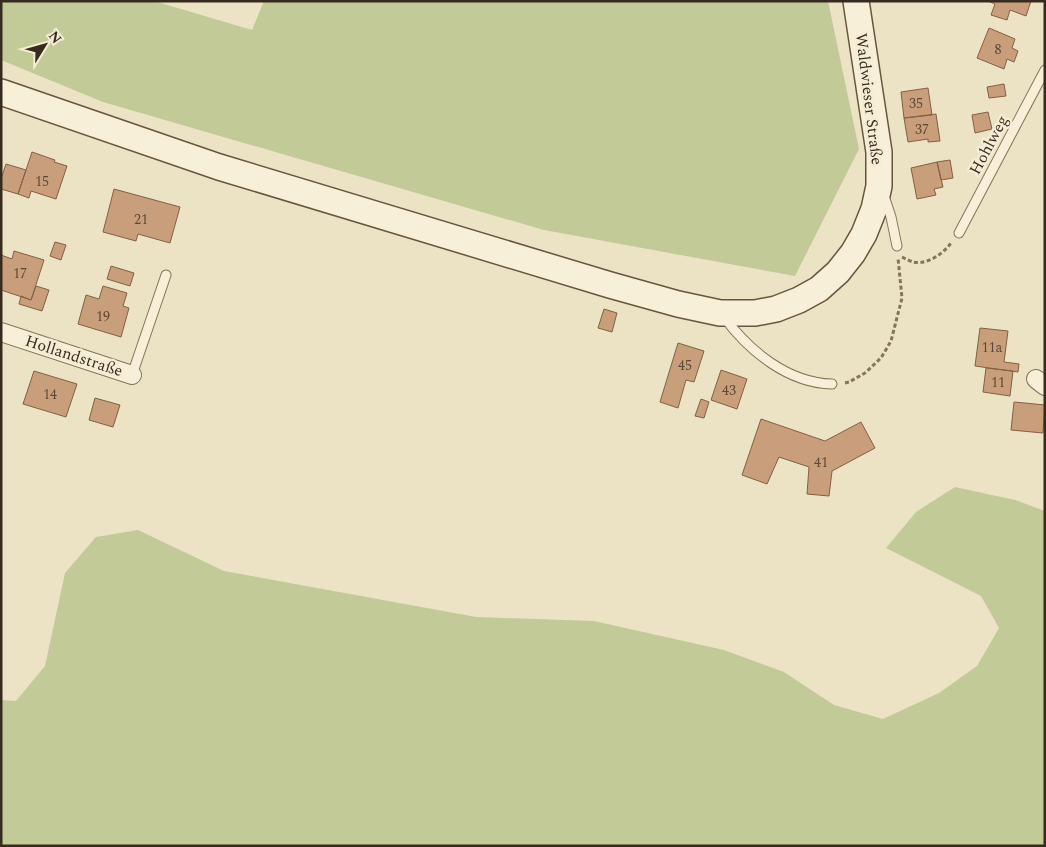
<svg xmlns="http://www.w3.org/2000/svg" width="1046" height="847" font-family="Spectral,serif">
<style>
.green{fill:#c2ca98}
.building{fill:#c99f7b;stroke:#845f42}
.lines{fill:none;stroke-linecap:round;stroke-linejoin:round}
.lane-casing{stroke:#86745b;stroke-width:11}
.street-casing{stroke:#86745b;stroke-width:20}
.secondary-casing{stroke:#68553e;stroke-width:28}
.path{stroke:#86745b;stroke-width:3;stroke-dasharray:4 2.5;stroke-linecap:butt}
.lane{stroke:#f7efd7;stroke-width:9}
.street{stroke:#f7efd7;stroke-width:18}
.secondary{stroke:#f7efd7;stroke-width:25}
.labels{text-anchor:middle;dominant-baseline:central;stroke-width:5;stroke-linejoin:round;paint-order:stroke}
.number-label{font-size:14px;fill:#5c4836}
.street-label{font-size:16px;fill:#372b1f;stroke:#f4ecd3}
</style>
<rect width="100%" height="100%" fill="#ece2c4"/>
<path class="green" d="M1,1h153l98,29 12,-29h564l31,148 -64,127 -251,-46 -441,-128 -102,-42z
M955,487l60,13 30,11v335h-1044v-146l15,1 29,-35 20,-93 31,-36 42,-7 86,41 252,46 118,4 130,29 60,22 50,33 49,14 56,-26 38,-27 22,-38 -18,-32 -95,-48 30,-36z"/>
<path class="building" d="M988,1h43l-5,15 -16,-6 -3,10 -16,-5 4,-11z
M989,28l26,11 -3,9 6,3 -4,11 -7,-3 -3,10 -27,-11z
M1004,84l2,12 -17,2 -2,-11z
M928,88l4,27 -28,3 -3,-26z
M988,112l4,17 -17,4 -3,-18z
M936,114l4,27 -12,1v-3l-20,3 -4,-24z
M32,152l23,8 -1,2 13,4 -11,33 -25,-8 -2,7 -11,-4z
M950,160l3,18 -12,2 -4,-18z
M937,162l6,25 -9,2 2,6 -19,4 -6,-31z
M6,164l20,6 -8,24 -17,-5v-10z
M114,189l66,18 -10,36 -32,-9 -2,7 -33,-9z
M55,242l11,3 -5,15 -11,-4z
M14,251l30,9 -13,40 -30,-10v-35l11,4z
M111,266l23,7 -4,13 -23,-7z
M36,286l13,4 -7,21 -23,-7 2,-8 10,4z
M103,286l24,7 -4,13 6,2 -8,29 -43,-13 8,-29 13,4z
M604,309l13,4 -5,19 -14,-4z
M980,328l28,3 -4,31 15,2 -1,8 -43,-6z
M678,343l26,8 -10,31 -8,-2 -8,28 -18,-6z
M986,368l27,3 -3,25 -27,-4z
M721,370l26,9 -10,30 -26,-9z
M34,371l43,13 -11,33 -43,-13z
M95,398l25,7 -7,22 -24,-7z
M701,399l8,3 -5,16 -9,-2z
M1014,402l31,3 -2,28 -32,-3z
M761,419l64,22 36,-19 14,26 -43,23 -3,25 -22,-2 2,-27 -30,-10 -12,27 -25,-9z"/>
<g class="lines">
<defs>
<path id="lane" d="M884,196l7,21 6,29
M959,233l86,-163
M724,317c25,34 64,66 108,67
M132,375l34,-100"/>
<path id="street" d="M1,332l131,43
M1036,379l9,7"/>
<path id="secondary" d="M1,92l218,75 391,118 68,19 42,9h35l21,-4 23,-9 20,-11 19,-17 15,-19 11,-19 10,-25 5,-23v-34l-23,-151"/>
</defs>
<use href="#lane" class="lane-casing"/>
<use href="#street" class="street-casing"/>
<use href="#secondary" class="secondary-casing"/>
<path class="path" d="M902,257c4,2 8,4 11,5 14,3 30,-8 38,-19
M845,383l4,-1 16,-9 16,-15 10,-17 11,-43 -4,-40"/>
<use href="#lane" class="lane"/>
<use href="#street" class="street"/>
<use href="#secondary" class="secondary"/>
</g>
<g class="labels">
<g class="number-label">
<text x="998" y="49">8</text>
<text x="916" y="103">35</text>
<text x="922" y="129">37</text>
<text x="42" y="181">15</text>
<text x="141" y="219">21</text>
<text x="20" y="273">17</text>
<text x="103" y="316">19</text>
<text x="992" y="347">11a</text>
<text x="685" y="365">45</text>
<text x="998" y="382">11</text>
<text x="729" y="390">43</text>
<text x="50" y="394">14</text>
<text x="821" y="462">41</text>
</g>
<g class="street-label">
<text transform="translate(869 99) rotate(83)">Waldwieser Straße</text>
<text transform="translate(989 145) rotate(-62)">Hohlweg</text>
<text transform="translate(74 356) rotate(18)">Hollandstraße</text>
</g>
</g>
<rect width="1046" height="847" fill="none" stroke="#372b1f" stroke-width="5"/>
<g transform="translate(45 45) rotate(53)" stroke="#f4ecd3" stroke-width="4" paint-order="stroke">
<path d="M0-4L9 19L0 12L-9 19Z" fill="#372b1f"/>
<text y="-8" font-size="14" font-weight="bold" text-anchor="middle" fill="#372b1f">N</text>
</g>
</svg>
